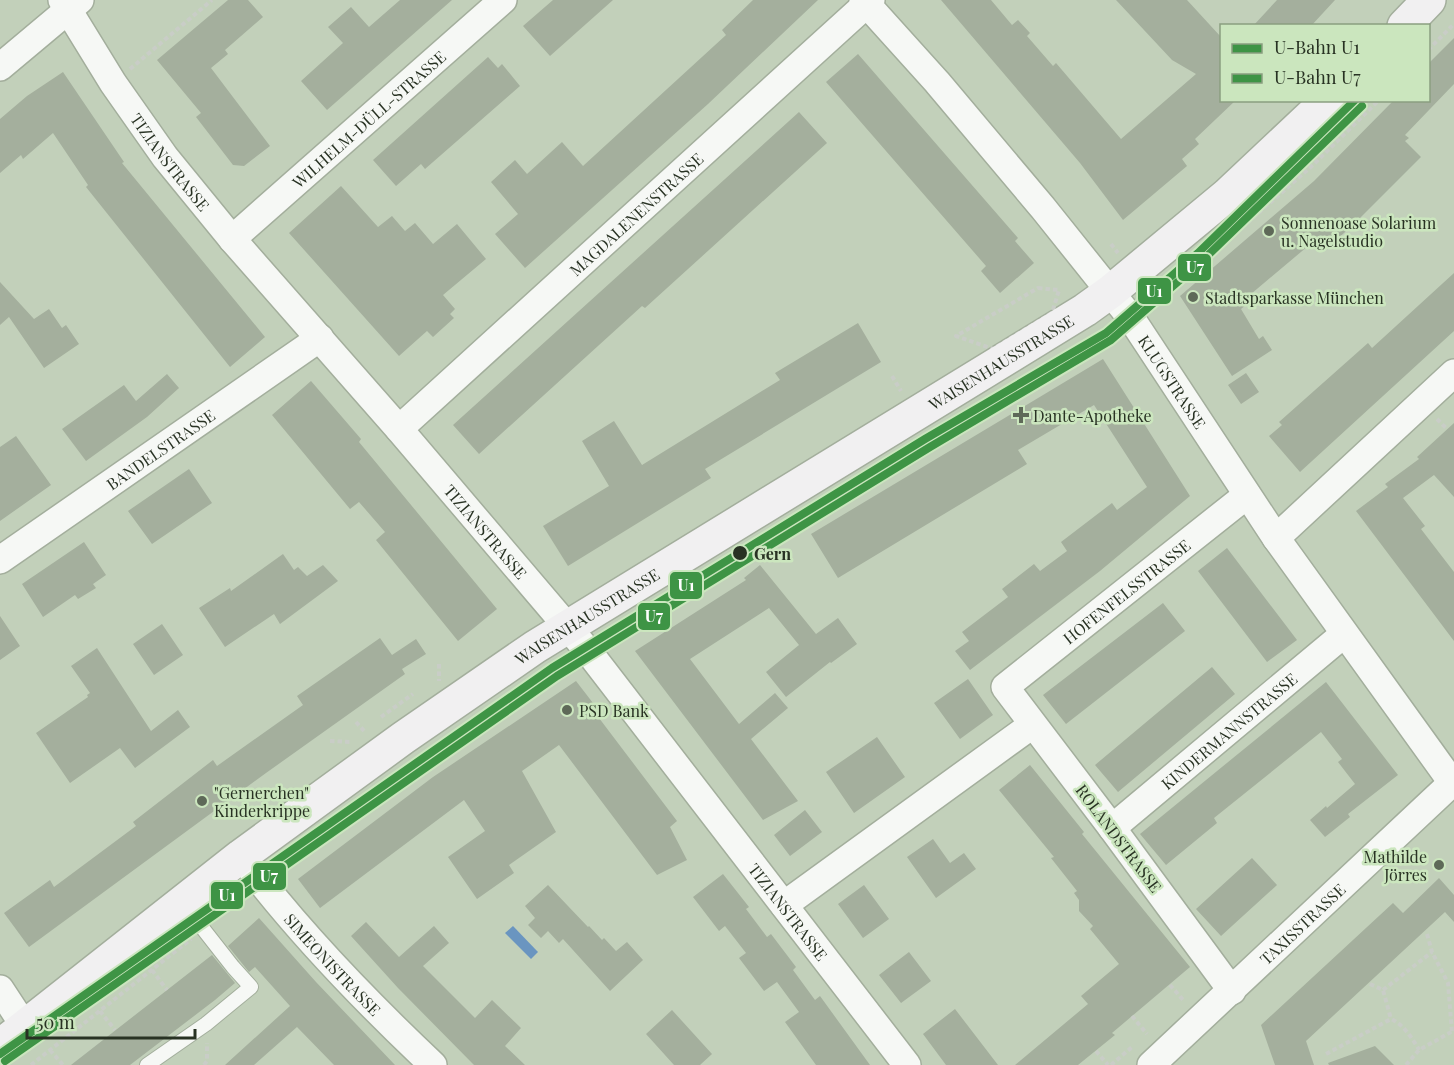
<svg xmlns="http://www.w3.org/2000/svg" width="1454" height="1065" font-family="'Playfair Display',serif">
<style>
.water{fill:#6a95c0}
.building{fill:#a4af9d}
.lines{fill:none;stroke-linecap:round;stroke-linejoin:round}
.lane-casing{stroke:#a3ae9c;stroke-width:16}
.street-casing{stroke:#a3ae9c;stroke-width:30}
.secondary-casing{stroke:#a3ae9c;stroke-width:36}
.path{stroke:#c9cdc7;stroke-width:4;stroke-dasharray:4.5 3;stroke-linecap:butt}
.lane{stroke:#f6f8f5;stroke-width:14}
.street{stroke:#f6f8f5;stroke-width:27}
.secondary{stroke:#f1f0f1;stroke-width:33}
.metro-1-casing{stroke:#cbe6be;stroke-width:12}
.metro-2-casing{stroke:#cbe6be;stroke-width:12}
.metro-1{stroke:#3e9445;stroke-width:8}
.metro-2{stroke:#3e9445;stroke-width:8}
.poi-dot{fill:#5e6958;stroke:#cbe6be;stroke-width:2}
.stop-dot{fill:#283223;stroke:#cbe6be;stroke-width:2}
.labels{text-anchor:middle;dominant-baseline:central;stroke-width:5;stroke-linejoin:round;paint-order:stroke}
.street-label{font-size:16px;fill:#283223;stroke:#cbe6be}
.poi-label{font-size:16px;fill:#283223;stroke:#cbe6be;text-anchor:start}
.stop-label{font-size:16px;font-weight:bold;fill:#283223;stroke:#cbe6be;text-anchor:start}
.line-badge{stroke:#cbe6be;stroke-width:2}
.badge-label{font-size:16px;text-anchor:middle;font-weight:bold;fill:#fff}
</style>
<rect width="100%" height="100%" fill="#c2d0ba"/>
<path class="water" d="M513,926l25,26 -7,7 -26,-26z"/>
<path class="building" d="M228,0h20l15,17 -38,33 3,4 -17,14 59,78 -26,20 -11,-1 -37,-48 5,-4 -44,-53z
M400,0h52l-125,110 -26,-29 42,-38 -15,-16 23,-20 18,20z
M553,0h60l-63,56 -27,-30z
M753,0h65l-110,104 -183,164 -30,-34 23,-20 -27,-32 24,-22 12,14 35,-32 21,24 143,-131 -4,-5z
M941,0h50l21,25 6,-5 12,13 -3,3 26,30 3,-3 65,76 75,-65 -24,-14 -56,-60h71l34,37v63h15l-41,39 4,5 -17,15 5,7 -64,54 -43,-57z
M1277,0h58l-24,26h-58z
M1454,38v46l-49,51 4,3 -4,3 16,16 -66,66 -32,29 -9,-11 -63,53 3,4 -13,11 18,30 4,-3 9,14 -40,26 -52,-80 134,-115 80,-81h34v-36z
M858,54l160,184 -3,3 19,22 -34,30 -19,-22 5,-5 -160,-184z
M488,57l10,11 4,-4 18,22 -95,83 -4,-5 -25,22 -23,-26z
M63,72l61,90 -2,1 143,174 -35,30 -144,-180 2,-2 -35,-52 -30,26 -2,-4 -21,18v-54l27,-23z
M799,112l28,31 -182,165 -3,-2 -163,148 -26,-29z
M341,186l37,41 14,-11 13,15 10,-8 18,21 24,-20 29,35 -43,36 12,14 -5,5 4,4 -21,19 -6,-6 -28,25 -110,-123z
M1454,273v58l-154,141 -31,-36 13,-11 -3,-3 89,-79 4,5z
M0,282l34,37 15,-10 13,19 4,-3 13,19 -35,24 -35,-51 -9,8z
M858,323l23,39 -176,107 6,9 -143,88 -25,-40 66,-40 -27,-45 32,-20 28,44 138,-85 -5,-7z
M1103,359l87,137 -90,75 -130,99 -15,-19 14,-10 -7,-9 46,-35 -6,-8 32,-25 6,7 27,-20 -6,-9 51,-39 5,7 30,-23 -53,-82 -76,45 9,14 -189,114 -27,-44z
M1246,373l13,19 -18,12 -13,-19z
M167,374l12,14 -32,29 -61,44 -24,-32 62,-44 12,16z
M311,381l50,58 -2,3 138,167 -39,32 -82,-101 9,-8 -26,-30 -9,7 -78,-94z
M1454,423v74l-20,-22 -31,23 22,28 -4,3 33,43v69l-98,-130 32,-24 -3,-3 34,-25 -2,-2z
M16,436l35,49 -51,36v-74z
M189,469l23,34 -60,41 -24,-33z
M84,542l22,33 -13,9 3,4 -18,11 -3,-4 -32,22 -21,-33z
M1227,548l70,92 -30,22 -69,-91z
M283,554l11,16 4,-3 9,9 16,-11 15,16 -58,43 -6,-10 -49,33 -26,-39 31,-20 1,3z
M760,565l56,69 22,-16 19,26 -26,19 -1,-1 -44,35 -20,-25 33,-27 -30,-37 -79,51 49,65 36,-31 13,15 -37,31 47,62 -35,19 -128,-169 111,-71 -2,-2z
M1163,603l22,28 -119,93 -23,-29z
M0,616l20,30 -20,14z
M162,624l21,31 -29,20 -21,-31z
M380,638l12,17 24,-16 10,15 -24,15 3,5 -139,99 -237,174 -25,-34 46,-33 4,7 82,-61 -3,-4 80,-62 4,6 86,-61 -6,-9z
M97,648l54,83 27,-21 12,17 -55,41 -15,-20 -50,35 -34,-50 52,-36 -1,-2 3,-2 -19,-27z
M1212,667l23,27 -117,98 -23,-27z
M968,679l25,36 -33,24 -26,-36z
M576,681l27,35 -4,2 78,103 -7,6 17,33 -30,15 -98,-130 -37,26 34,61 -47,33 5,8 -37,26 -29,-42 37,-26 -21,-31 -144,108 -22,-29 135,-102z
M1326,682l72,93 -50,39 2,3 -25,20 -15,-17 16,-14 1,2 28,-24 -17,-22 4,-3 -21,-27 -107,86 3,5 -51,42 -26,-31z
M877,737l28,40 -51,36 -28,-41z
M1030,765l54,67 -2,2 108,133 -78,66 3,2 -37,30h-63l73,-61 -7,-8 38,-32 -29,-35 3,-3 -14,-15v-11l-5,-7 3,-2 -26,-33 3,-1 -55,-67z
M805,810l17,22 -32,24 -16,-21z
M933,839l17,24 14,-10 12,16 -40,29 -29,-41z
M1252,858l25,27 -56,51 -25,-27z
M723,874l26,33 -3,2 21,28 4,-3 25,33 -3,3 22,30 5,-4 50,69h-54l-31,-43 14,-10 -22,-30 -13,9 -25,-33 7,-5 -21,-27 -6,5 -26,-34z
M1439,878l15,17v27l-9,-10 -139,129 8,24h-39l-14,-40 132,-122 10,10z
M548,885l40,42 1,-1 13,14 2,-2 12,13 11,-9 16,18 -33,31 -47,-52 -4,4 -11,-12 -7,7 -13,-13 7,-7 -10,-12z
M864,885l25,34 -26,19 -25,-34z
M259,918l57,64 79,83h-61l-37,-38 -43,38h-29l65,-59 -35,-39 -6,5 -21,-26z
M366,922l33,35 35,-31 15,17 -26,23 52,52 17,-18 29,28 -16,18 20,19h-51l-76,-77 -47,-52z
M909,952l22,29 -30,22 -22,-28z
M212,955l23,28 -20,17 -85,65h-59z
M955,1009l43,56h-52l-23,-31z
M672,1010l40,44 -12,11h-26l-28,-31z
M1375,1046l19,19h-65l-1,-2z"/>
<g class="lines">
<defs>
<path id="lane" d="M147,1065l59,-41 45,-37 -18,-20 -51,-65"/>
<g id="street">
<path id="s1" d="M62,0l51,83 52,74 67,82 167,190 189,222 319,414"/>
<path id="s2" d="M863,0l74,82 106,126 88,110 145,220 178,247"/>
<path d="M0,67l80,-67"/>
<path id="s3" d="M232,239l271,-239"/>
<path id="s4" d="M399,429l472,-429"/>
<path d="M1276,538l178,-165"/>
<path id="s5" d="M0,560l320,-222"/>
<path id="s6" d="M1112,828l232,-194"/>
<path id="s7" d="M241,856c57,76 123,144 192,209"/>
<path d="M784,905l248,-180"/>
<path d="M0,989l25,38"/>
<path id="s8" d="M1232,991l-120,-163 -107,-141 242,-192"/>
<path id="s9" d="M1151,1065l303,-284"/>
</g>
<g id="secondary">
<path d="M1404,26l25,-26"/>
<path id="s10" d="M0,1046l241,-190 162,-118 132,-91 550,-337 25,-18 117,-97 101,-95"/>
</g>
</defs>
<use href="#lane" class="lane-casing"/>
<use href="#street" class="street-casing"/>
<use href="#secondary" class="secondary-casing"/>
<path class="path" d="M1428,50l26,-26
M130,69l82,-69
M1111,244l7,9
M1038,288l21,2 -7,23 -59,36 -37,-13z
M1151,306l20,-16 142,-125 66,-65
M892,376l9,15
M1437,419l10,10
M609,639l402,-247 63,-34 11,-10 27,-17
M439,664v17
M505,702h6l56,-38
M381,717l32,-23
M356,722l9,10
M330,741l20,1
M277,867l151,-108 1,-5
M215,919l26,-23
M1427,934l5,18 16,31 4,49
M152,970l15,20
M1370,984l13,6 8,29
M1170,985l14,16
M1383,990l49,-38
M100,1011l15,19
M1132,1016l15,18
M50,1050l13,15
M1096,1051l12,14
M1326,1054l65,-35c12,5 22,20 28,31
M31,1065l160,-126
M204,1065l3,-4v-18
M1111,1065l21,-18
M1406,1065l13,-15 34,-19"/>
<use href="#lane" class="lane"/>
<use href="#street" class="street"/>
<use href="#secondary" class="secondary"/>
<defs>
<path id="metro-1" d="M0,1054l552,-386 373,-229 181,-106 92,-80 157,-153"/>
<path id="metro-2" d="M5,1061l552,-385 373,-229 181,-107 93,-81 158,-153"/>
</defs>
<use href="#metro-1" class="metro-1-casing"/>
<use href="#metro-2" class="metro-2-casing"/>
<use href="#metro-1" class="metro-1"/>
<use href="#metro-2" class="metro-2"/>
</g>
<g class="poi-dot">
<circle cx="1269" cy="231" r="6"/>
<circle cx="1193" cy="297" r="6"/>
<path d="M1018 406h6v6h6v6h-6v6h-6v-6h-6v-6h6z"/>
<circle cx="567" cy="710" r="6"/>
<circle cx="202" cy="801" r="6"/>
<circle cx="1439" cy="865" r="6"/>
</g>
<circle class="stop-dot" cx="740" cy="553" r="8"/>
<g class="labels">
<g class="street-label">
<text stroke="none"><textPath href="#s3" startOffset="182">WILHELM-DÜLL-STRASSE</textPath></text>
<text stroke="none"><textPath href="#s1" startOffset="195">TIZIANSTRASSE</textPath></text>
<text stroke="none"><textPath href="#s4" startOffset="320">MAGDALENENSTRASSE</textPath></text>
<text stroke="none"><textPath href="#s10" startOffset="1214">WAISENHAUSSTRASSE</textPath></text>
<text stroke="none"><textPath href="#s2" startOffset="492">KLUGSTRASSE</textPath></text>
<text stroke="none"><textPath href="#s5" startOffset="195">BANDELSTRASSE</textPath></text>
<text stroke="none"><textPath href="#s1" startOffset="681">TIZIANSTRASSE</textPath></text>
<text stroke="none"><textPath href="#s8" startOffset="534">HOFENFELSSTRASSE</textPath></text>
<text stroke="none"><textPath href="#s10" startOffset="728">WAISENHAUSSTRASSE</textPath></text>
<text stroke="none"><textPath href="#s6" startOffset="152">KINDERMANNSTRASSE</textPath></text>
<text transform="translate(1119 838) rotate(53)">ROLANDSTRASSE</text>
<text stroke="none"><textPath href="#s1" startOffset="1167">TIZIANSTRASSE</textPath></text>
<text stroke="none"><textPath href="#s9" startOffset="207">TAXISSTRASSE</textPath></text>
<text stroke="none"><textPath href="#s7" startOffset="142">SIMEONISTRASSE</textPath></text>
</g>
<g class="poi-label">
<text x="1281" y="222">Sonnenoase Solarium<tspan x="1281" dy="18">u. Nagelstudio</tspan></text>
<text x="1205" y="297">Stadtsparkasse München</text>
<text x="1033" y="415">Dante-Apotheke</text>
<text x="579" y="710">PSD Bank</text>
<text x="214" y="792">"Gernerchen"<tspan x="214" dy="18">Kinderkrippe</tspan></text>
<text x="1427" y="856" text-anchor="end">Mathilde<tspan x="1427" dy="18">Jörres</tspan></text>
</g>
<g class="stop-label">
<text x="754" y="553">Gern</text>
</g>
</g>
<g class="line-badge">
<rect x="1177" y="253" width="35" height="29" rx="6" fill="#3e9445"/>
<rect x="1137" y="277" width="35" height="28" rx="6" fill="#3e9445"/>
<rect x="669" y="571" width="34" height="29" rx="6" fill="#3e9445"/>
<rect x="637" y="602" width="34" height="29" rx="6" fill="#3e9445"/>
<rect x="252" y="862" width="35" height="29" rx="6" fill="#3e9445"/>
<rect x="210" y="881" width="34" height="29" rx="6" fill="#3e9445"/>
</g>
<g class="badge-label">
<text x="1195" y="273">U7</text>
<text x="1154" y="297">U1</text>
<text x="686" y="591">U1</text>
<text x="654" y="622">U7</text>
<text x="269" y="882">U7</text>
<text x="227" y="901">U1</text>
</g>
<rect x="1220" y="24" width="210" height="78" fill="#cbe6be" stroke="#8a9e80" stroke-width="1.5"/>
<rect x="1232" y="44" width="30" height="9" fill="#3e9445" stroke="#8a9e80" stroke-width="1.5"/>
<text x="1274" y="54" font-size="18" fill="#283223">U-Bahn U1</text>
<rect x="1232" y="74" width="30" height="9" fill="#3e9445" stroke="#8a9e80" stroke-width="1.5"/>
<text x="1274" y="84" font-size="18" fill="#283223">U-Bahn U7</text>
<path d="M27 1029v9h168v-9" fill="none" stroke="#283223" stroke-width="3"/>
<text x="36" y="1029" font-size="18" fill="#283223" stroke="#cbe6be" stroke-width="4.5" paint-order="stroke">50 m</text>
</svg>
